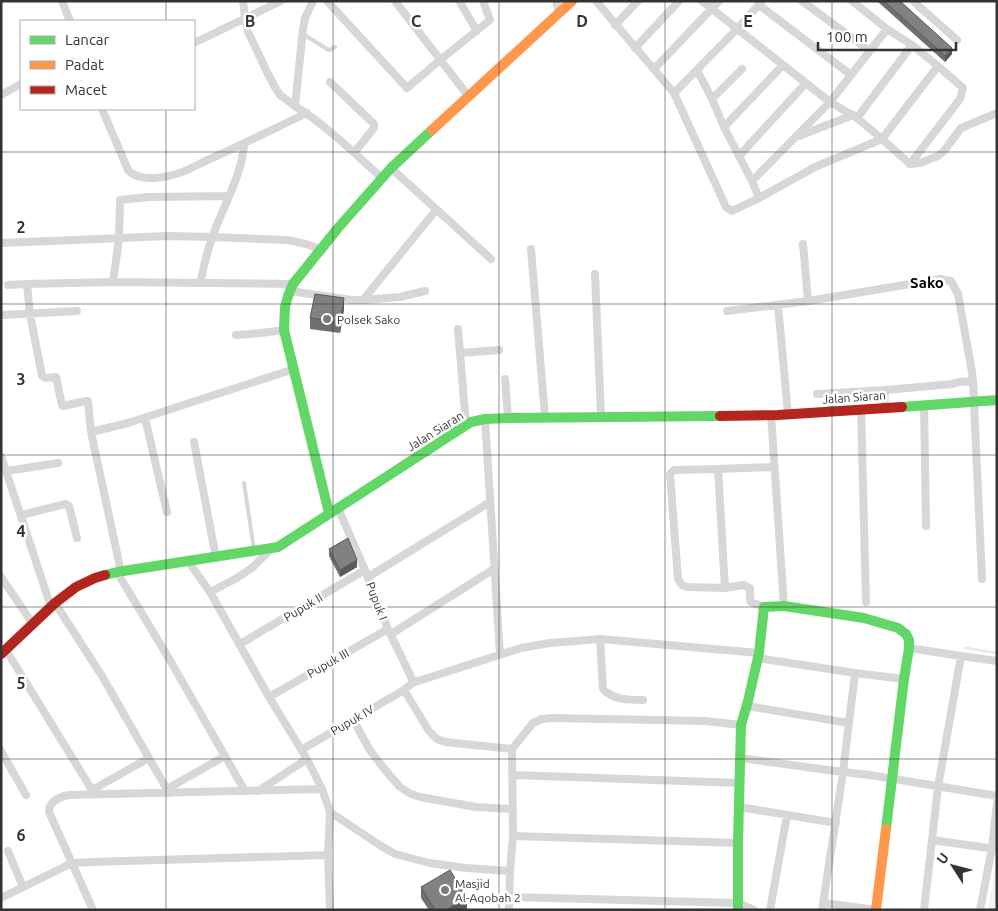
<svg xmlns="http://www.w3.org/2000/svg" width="998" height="911" font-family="Ubuntu,sans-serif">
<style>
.green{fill:#f1f5ed}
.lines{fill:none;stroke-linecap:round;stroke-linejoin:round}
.stream{stroke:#ddebf3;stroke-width:2.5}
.lane{stroke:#d7d7d7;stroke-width:4}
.street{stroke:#d7d7d7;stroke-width:8}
.fast{stroke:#63d668;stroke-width:10}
.slow{stroke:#ff974d;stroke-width:10}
.jam{stroke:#b3261e;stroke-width:10}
.wall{fill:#6f6f6f}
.shaded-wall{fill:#5a5a5a}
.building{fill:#818181;stroke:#5a5a5a}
.grid{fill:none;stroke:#333;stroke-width:1;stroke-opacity:0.55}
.poi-dot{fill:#7a7a7a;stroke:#fff;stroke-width:2}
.labels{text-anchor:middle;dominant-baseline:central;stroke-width:5;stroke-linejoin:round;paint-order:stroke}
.poi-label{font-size:12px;fill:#333;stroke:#fff;text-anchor:start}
.street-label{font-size:12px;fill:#333;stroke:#fff}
.quarter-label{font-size:15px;font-weight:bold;fill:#000;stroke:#fff}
.grid-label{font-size:16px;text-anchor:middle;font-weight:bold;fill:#333;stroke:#fff;stroke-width:5;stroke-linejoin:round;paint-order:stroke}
</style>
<rect width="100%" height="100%" fill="#fff"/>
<path class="green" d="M996,864h1v46h-9z"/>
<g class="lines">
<path class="stream" d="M966,648l31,5"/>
<path class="lane" d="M303,34l24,15 3,1 5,-3
M244,483l10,67"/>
<path class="street" d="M62,1l8,20
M243,1l2,17 3,14 20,42 8,15 4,6 15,11
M313,1l-8,17 -2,11 -8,77c32,20 59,47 87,72
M327,1l80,87 33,-28 50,-40 -7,-19
M395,1l74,96
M459,1l18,30
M556,1l3,12
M596,1l78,92 52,114 6,4 27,-13 56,-31 67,-28 56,-73
M702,1l128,101 27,16 25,21 28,25 10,-1 18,-7 6,-5 17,-23 36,-15
M802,1l68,50
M852,1l35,28 25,16 26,21 25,22 -3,11 -50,65
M913,1l44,39
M759,5l92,70
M615,25l23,-24
M194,43l87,-42
M635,48l44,-47
M654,69l65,-68
M697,70l15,29 12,28 28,54 78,-79 57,-73
M330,82l44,42v4l-20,25
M674,93l63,-64 25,-28
M1,95l20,-11
M712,99l30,-30
M102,109l26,61c11,12 34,8 48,4 12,-3 24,-11 36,-16 32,-14 63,-30 95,-45
M857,118l55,-73
M724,127l59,-62
M799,136l54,-21
M739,156l67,-73
M391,168l100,91
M752,181l7,17
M1,243l167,-7 44,1 76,3 18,4 16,6
M803,244l5,57
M531,249l14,168
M595,274l6,142
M113,282l6,-43 1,-39 29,-3 80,-1
M200,283c4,-16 7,-33 13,-48 11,-30 29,-60 31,-91
M8,285l19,-1
M290,291l62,9h11l73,-90
M363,300l37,-3 25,-6
M778,305l10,109
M727,311l81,-10 132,-22 11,2 7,13 14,78 1,9 -15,1 -5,2 -68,6 -1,18
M1,314l3,1 73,-4
M458,329l8,96
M236,335l25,-2 23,-3
M460,353l39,-3
M505,379l3,39
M973,381l9,198
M831,393l1,18
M817,394l68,-4
M924,405l2,121
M861,409l5,193
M771,415l13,191
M145,418l22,94
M485,419l15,235
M91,432l-3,-31h-2l-23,5 -1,-1 -6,-28 -10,1 -4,-2 -12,-62 -3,-30 86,-2 180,2
M194,442l22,116
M1,456l50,151
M718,469l7,119
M7,471l51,-8
M21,515l45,-11 3,2 8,32
M188,561l22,31 59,105 38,62 15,30 8,23 48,32 17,10 35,9 36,5 44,3
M117,572l54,90 74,129
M121,572l-30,-140 37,-9 166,-54
M1,577l32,47
M368,577l122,-75
M210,592l27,-14 16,-11 18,-18
M55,603l47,73 67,117
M764,607l-11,-4 -3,-2v-13l-7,-3 -18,3 -38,-1 -5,-2 -4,-6 -8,-105 4,-4 44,-1 55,-2
M391,634l103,-65
M600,639l3,50c10,11 26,11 40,11
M240,644l125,-74
M909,648l52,8 36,5
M6,650l86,140 1,5
M757,658l98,15 49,6
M412,683l109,-35 29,-5 50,-4 159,14
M404,690l25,41 8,8 8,3 67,7
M269,697l119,-68
M747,706l102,17
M353,719l16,30 17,22 14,16 11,7 9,3 56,10 36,2
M301,750l103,-60 8,-7v-4l-24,-50 -23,-59 -27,-62
M1,751l25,44
M740,758l103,14 27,3 127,21
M513,775l227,8
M167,789l58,-33
M92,790l57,-32
M258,791l49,-32
M739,807l97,16
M513,836l225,7
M932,840l63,9
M8,851l15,36
M510,897l229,6 15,7
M1,898l71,-35 19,-1 237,-7
M824,903l52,7
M93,910l-44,-98c0,-11 10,-15 20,-17l253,-6
M330,910l-2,-55 2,-43
M509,910l1,-39 3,-35 -1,-87 21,-26 9,-4 10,-1 154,3 35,4
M770,910l17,-95
M822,910l21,-138 12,-99
M924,910l14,-123 23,-131
M980,910l12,-62 5,-45"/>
<path class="fast" d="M902,407l95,-7
M329,513l-45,-183 1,-23 3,-11 5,-12 45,-56 53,-60 41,-38
M105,575l12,-3 161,-25 193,-125 14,-3 23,-1 212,-2
M738,910v-67l3,-118 7,-24 11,-48 5,-46 20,-1 80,12 34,10 8,6 3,6v8l-5,31 -18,150"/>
<path class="slow" d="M432,130l140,-129
M876,910l10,-81"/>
<path class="jam" d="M720,416l58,-1 124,-8
M1,654l54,-51 21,-16 19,-9 10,-3"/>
</g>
<path class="wall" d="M877,1h23l52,53 -7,8z
M344,309l-4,24 -30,-4v-11z
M329,549l28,18 -17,10 -11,-21z
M421,887l46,21 -2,2h-36l-8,-12z"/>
<path class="shaded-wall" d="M952,48v6l-7,8v-6z
M344,298v11l-4,24v-11z
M357,560v7l-17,10v-7z
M467,898v10l-2,2h-19z"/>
<path class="building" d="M884,1h16l52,47 -7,8z
M315,294l29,4 -4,24 -30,-4z
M348,538l9,22 -17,10 -11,-21z
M450,870l17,28 -21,12h-11l-14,-23z"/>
<path class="grid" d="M166,1v20M333,1v909M499,1v909M665,1v909M832,1v909M166,109v801M1,152h996M1,304h996M1,455h996M1,607h996M1,759h996"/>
<g class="poi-dot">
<circle cx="327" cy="319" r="5"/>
<circle cx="445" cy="890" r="5"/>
</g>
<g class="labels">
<g class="poi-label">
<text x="337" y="319">Polsek Sako</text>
<text x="455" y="883">Masjid<tspan x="455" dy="14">Al-Aqobah 2</tspan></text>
</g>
<g class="street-label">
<text transform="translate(854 397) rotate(-4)">Jalan Siaran</text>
<text transform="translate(435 431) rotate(-32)">Jalan Siaran</text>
<text transform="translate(377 601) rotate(69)">Pupuk I</text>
<text transform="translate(303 607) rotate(-31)">Pupuk II</text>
<text transform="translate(328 663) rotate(-30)">Pupuk III</text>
<text transform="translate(352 720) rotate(-30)">Pupuk IV</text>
</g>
<g class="quarter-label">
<text x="927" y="282">Sako</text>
</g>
</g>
<g class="grid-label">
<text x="250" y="27">B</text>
<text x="416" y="27">C</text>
<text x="582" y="27">D</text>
<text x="748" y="27">E</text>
<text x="21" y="233">2</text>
<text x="21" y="385">3</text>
<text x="21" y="537">4</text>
<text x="21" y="689">5</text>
<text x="21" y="841">6</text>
</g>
<rect width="998" height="911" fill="none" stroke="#333333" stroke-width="5"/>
<rect x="20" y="20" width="175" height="90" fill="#ffffff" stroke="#adadad"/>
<rect x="30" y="36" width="25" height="8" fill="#63d668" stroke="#adadad"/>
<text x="65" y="45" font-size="15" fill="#333333">Lancar</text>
<rect x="30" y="61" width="25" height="8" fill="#ff974d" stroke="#adadad"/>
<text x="65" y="70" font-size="15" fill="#333333">Padat</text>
<rect x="30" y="86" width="25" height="8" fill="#b3261e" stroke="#adadad"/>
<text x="65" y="95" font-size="15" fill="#333333">Macet</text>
<g transform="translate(953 866) rotate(306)" stroke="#ffffff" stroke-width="4" paint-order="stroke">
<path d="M0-4L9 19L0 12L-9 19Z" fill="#333333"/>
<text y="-8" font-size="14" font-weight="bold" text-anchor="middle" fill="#333333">U</text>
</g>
<path d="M818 42v8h138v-8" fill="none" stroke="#333333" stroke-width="2.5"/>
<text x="826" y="42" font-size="15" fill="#333333" stroke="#ffffff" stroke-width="4" paint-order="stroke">100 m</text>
</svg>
